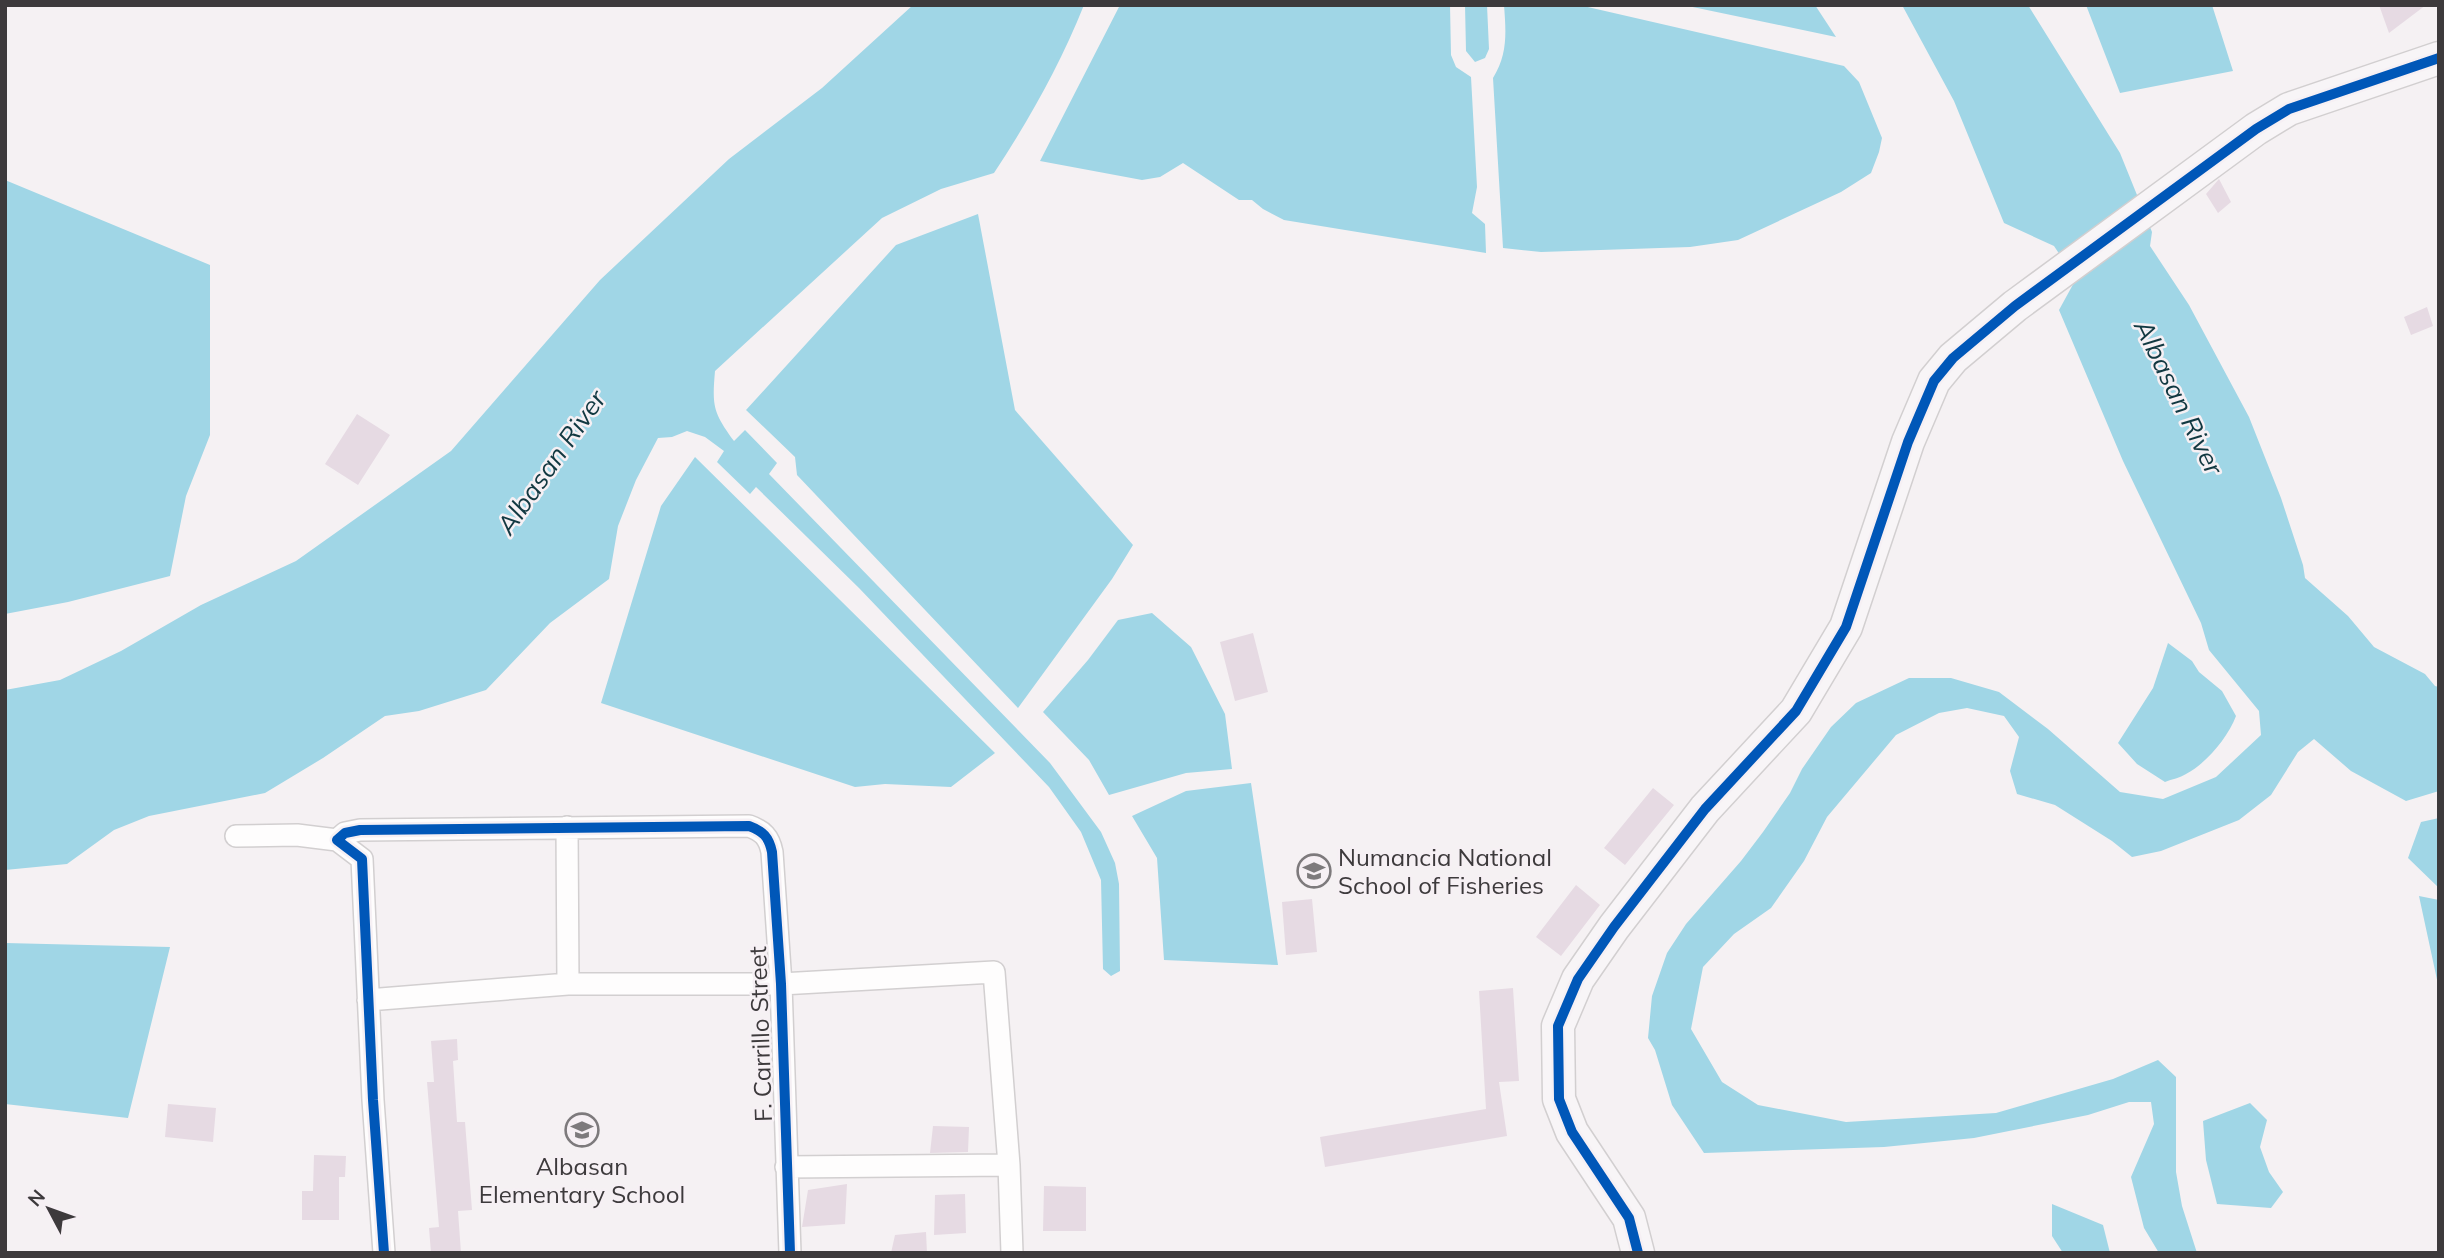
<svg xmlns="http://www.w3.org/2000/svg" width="2444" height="1258" font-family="Mulish,sans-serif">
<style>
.water{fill:#a0d6e6}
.building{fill:#e6dae3}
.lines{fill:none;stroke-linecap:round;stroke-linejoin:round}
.street-casing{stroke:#d2cfd0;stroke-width:24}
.secondary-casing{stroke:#d2cfd0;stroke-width:35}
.street{stroke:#fefdfd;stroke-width:21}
.secondary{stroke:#f8f5f7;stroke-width:32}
.cycleway-casing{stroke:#f6f0f4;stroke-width:15}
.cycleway{stroke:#0057b8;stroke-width:10}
.labels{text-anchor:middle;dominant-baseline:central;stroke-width:5;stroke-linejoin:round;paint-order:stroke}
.poi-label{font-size:24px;fill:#3d3a3c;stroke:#f6f0f4;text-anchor:start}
.street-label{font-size:24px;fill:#3d3a3c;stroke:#f6f0f4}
.water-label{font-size:26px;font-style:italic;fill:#113841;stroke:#f6f0f4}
</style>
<rect width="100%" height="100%" fill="#f5f1f3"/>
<path class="water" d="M913,5h171c-24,60 -55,115 -90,168l-53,16 -59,29 -167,153c-3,35 -2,41 19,70l11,-11 32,33 -8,11 281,289 51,69 14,31 4,21 1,87 -9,5 -8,-7 -2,-89 -20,-48 -32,-45 -190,-199 -103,-101 -6,7 -33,-32 7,-11 -19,-14 -18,-6 -15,6 -14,1 -22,42 -18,46 -9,53 -59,44 -64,67 -67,21 -34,5 -62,42 -58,35 -116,23 -35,14 -47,34 -62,6v-180l55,-10 61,-29 80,-46 95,-44 155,-110 149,-171 129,-121 93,-71z
M1120,5h330l1,50 5,12 15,10 6,110 -5,26 13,11 1,29 -202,-33 -21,-11 -11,-9h-13l-56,-37 -23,14 -18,3 -102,-19z
M1465,5h22l2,44 -4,9 -10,4 -9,-11z
M1504,5h75l265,61 15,16 23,56 -3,14 -8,21 -30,19 -103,48 -48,7 -149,5 -38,-4 -10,-170c15,-24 13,-46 11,-73z
M1683,5h132l21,32z
M1902,5h126l92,148 32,79 -2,14 39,59 60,112 32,81 22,67 2,13 43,38 26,31 51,27 10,12 4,1v104l-33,10 -55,-30 -37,-32 -16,13 -27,43 -32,25 -78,31 -29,6 -20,-16 -57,-36 -38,-11 -7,-23 9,-34 -15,-21 -37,-8 -28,5 -43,22 -69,82 -23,44 -33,47 -37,26 -31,33 -12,62 31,53 36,23 88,17 150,-9 117,-34 45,-19 18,17v95l6,34 15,47h-38l-15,-25 -13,-51 23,-53 -3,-22h-22l-41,13 -114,23 -90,9 -180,6 -32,-48 -17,-55 -7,-12 4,-42 15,-43 19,-29 55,-63 22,-29 27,-39 12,-24 29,-42 25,-24 53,-25h42l48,14 49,37 72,63 43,7 53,-22 45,-42 -2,-24 -50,-61 -8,-27 -78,-162 -64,-151 17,-31 -22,-33 -50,-23 -50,-122z
M2086,5h126l21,66 -113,22z
M5,180l205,85v170l-24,61 -16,80 -102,26 -63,12z
M978,214l37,196 118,135 -21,34 -94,129 -221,-233 -2,-18 -49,-47 150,-165z
M695,457l300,296 -44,34 -66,-3 -30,3 -254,-84 60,-197z
M1152,613l39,34 34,67 7,55 -46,4 -77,22 -20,-35 -46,-48 45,-52 30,-40z
M2168,643l24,18 7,11 23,19 14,25c-8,21 -29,47 -50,58 -6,4 -14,5 -21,8l-28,-18 -19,-21 35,-55z
M1251,783l27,182 -114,-5 -7,-102 -25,-42 54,-25z
M2439,818v70l-31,-30 13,-36z
M2419,896l20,4v89z
M5,943l165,4 -42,171 -123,-14z
M2250,1103l17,17 -7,27 9,25 14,20 -12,16 -54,-4 -11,-44 -3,-39z
M2052,1204l51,21 7,28h-47l-11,-17z"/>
<path class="building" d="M2379,5h47l-37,28z
M2219,179l12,23 -13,11 -12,-19z
M2427,307l6,19 -22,9 -7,-18z
M357,414l33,21 -32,50 -33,-21z
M1253,633l15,59 -33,9 -15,-59z
M1653,788l21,17 -49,60 -21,-17z
M1576,885l24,20 -39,51 -25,-19z
M1312,899l5,53 -31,3 -4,-53z
M1513,988l6,93 -20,1 8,54 -182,31 -5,-30 166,-28 -7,-118z
M457,1039l1,21 -5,1 4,61h8l7,88 -14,1 3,42h-30l-2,-25 10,-1 -12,-145h7l-3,-41z
M168,1104l48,4 -3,34 -48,-5z
M933,1126l36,1 -1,25 -38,1z
M314,1155l32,1 -1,21h-6v43h-37v-29h11z
M847,1184l-2,40 -43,3 6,-37z
M1044,1186l42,1v44h-43z
M965,1194l1,39 -32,2 1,-40z
M926,1232l1,21h-36l4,-18z"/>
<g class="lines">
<defs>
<path id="street" d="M567,827l1,157
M236,836l61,-1 40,5
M368,1000l200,-16h213l213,-12 15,193 3,88
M786,1167l223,-2
M384,1253l-11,-153 -11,-241 -25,-19 8,-7 15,-3 389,-4c14,5 20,11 23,26l9,132 9,269"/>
<path id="secondary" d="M1638,1253l-9,-35 -57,-86 -13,-33 -1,-73 20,-47 36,-52 91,-118 91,-98 50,-84 62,-185 26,-61 19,-23 62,-52 241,-177 33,-20 150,-51"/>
</defs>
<use href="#street" class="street-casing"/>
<use href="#secondary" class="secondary-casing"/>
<use href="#street" class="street"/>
<use href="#secondary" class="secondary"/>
<defs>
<path id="cycleway" d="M384,1253l-11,-153 -11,-241 -25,-19 8,-7 15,-3 389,-4c14,5 20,11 23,26l9,132 9,269
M1638,1253l-9,-35 -57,-86 -13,-33 -1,-73 20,-47 36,-52 91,-118 91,-98 50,-84 62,-185 26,-61 19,-23 62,-52 241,-177 33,-20 150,-51"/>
</defs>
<use href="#cycleway" class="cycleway-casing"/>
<use href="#cycleway" class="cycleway"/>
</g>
<defs>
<symbol id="school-ring" viewBox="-11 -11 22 22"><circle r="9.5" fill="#f6f0f4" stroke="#7d7a7c" stroke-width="1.5"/><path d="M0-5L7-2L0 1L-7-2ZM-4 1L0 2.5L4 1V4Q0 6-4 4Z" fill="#7d7a7c"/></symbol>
</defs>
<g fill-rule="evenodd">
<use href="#school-ring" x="1295" y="852" width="38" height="38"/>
<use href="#school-ring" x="563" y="1111" width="38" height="38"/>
</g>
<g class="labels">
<g class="poi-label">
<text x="1338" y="857">Numancia National<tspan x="1338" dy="28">School of Fisheries</tspan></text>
<text x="582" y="1166" text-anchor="middle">Albasan<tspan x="582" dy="28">Elementary School</tspan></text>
</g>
<g class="street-label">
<text transform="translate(760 1034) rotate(-92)">F. Carrillo Street</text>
</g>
<g class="water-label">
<text transform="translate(2179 397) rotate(64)">Albasan River</text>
<text transform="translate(551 462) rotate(-55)">Albasan River</text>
</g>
</g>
<rect width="2444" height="1258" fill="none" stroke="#3d3a3c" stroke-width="14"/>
<g transform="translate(49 1209) rotate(311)" stroke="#f6f0f4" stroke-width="5" paint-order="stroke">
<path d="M0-5L12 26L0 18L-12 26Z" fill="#3d3a3c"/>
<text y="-10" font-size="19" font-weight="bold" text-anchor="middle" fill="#3d3a3c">N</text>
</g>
</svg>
